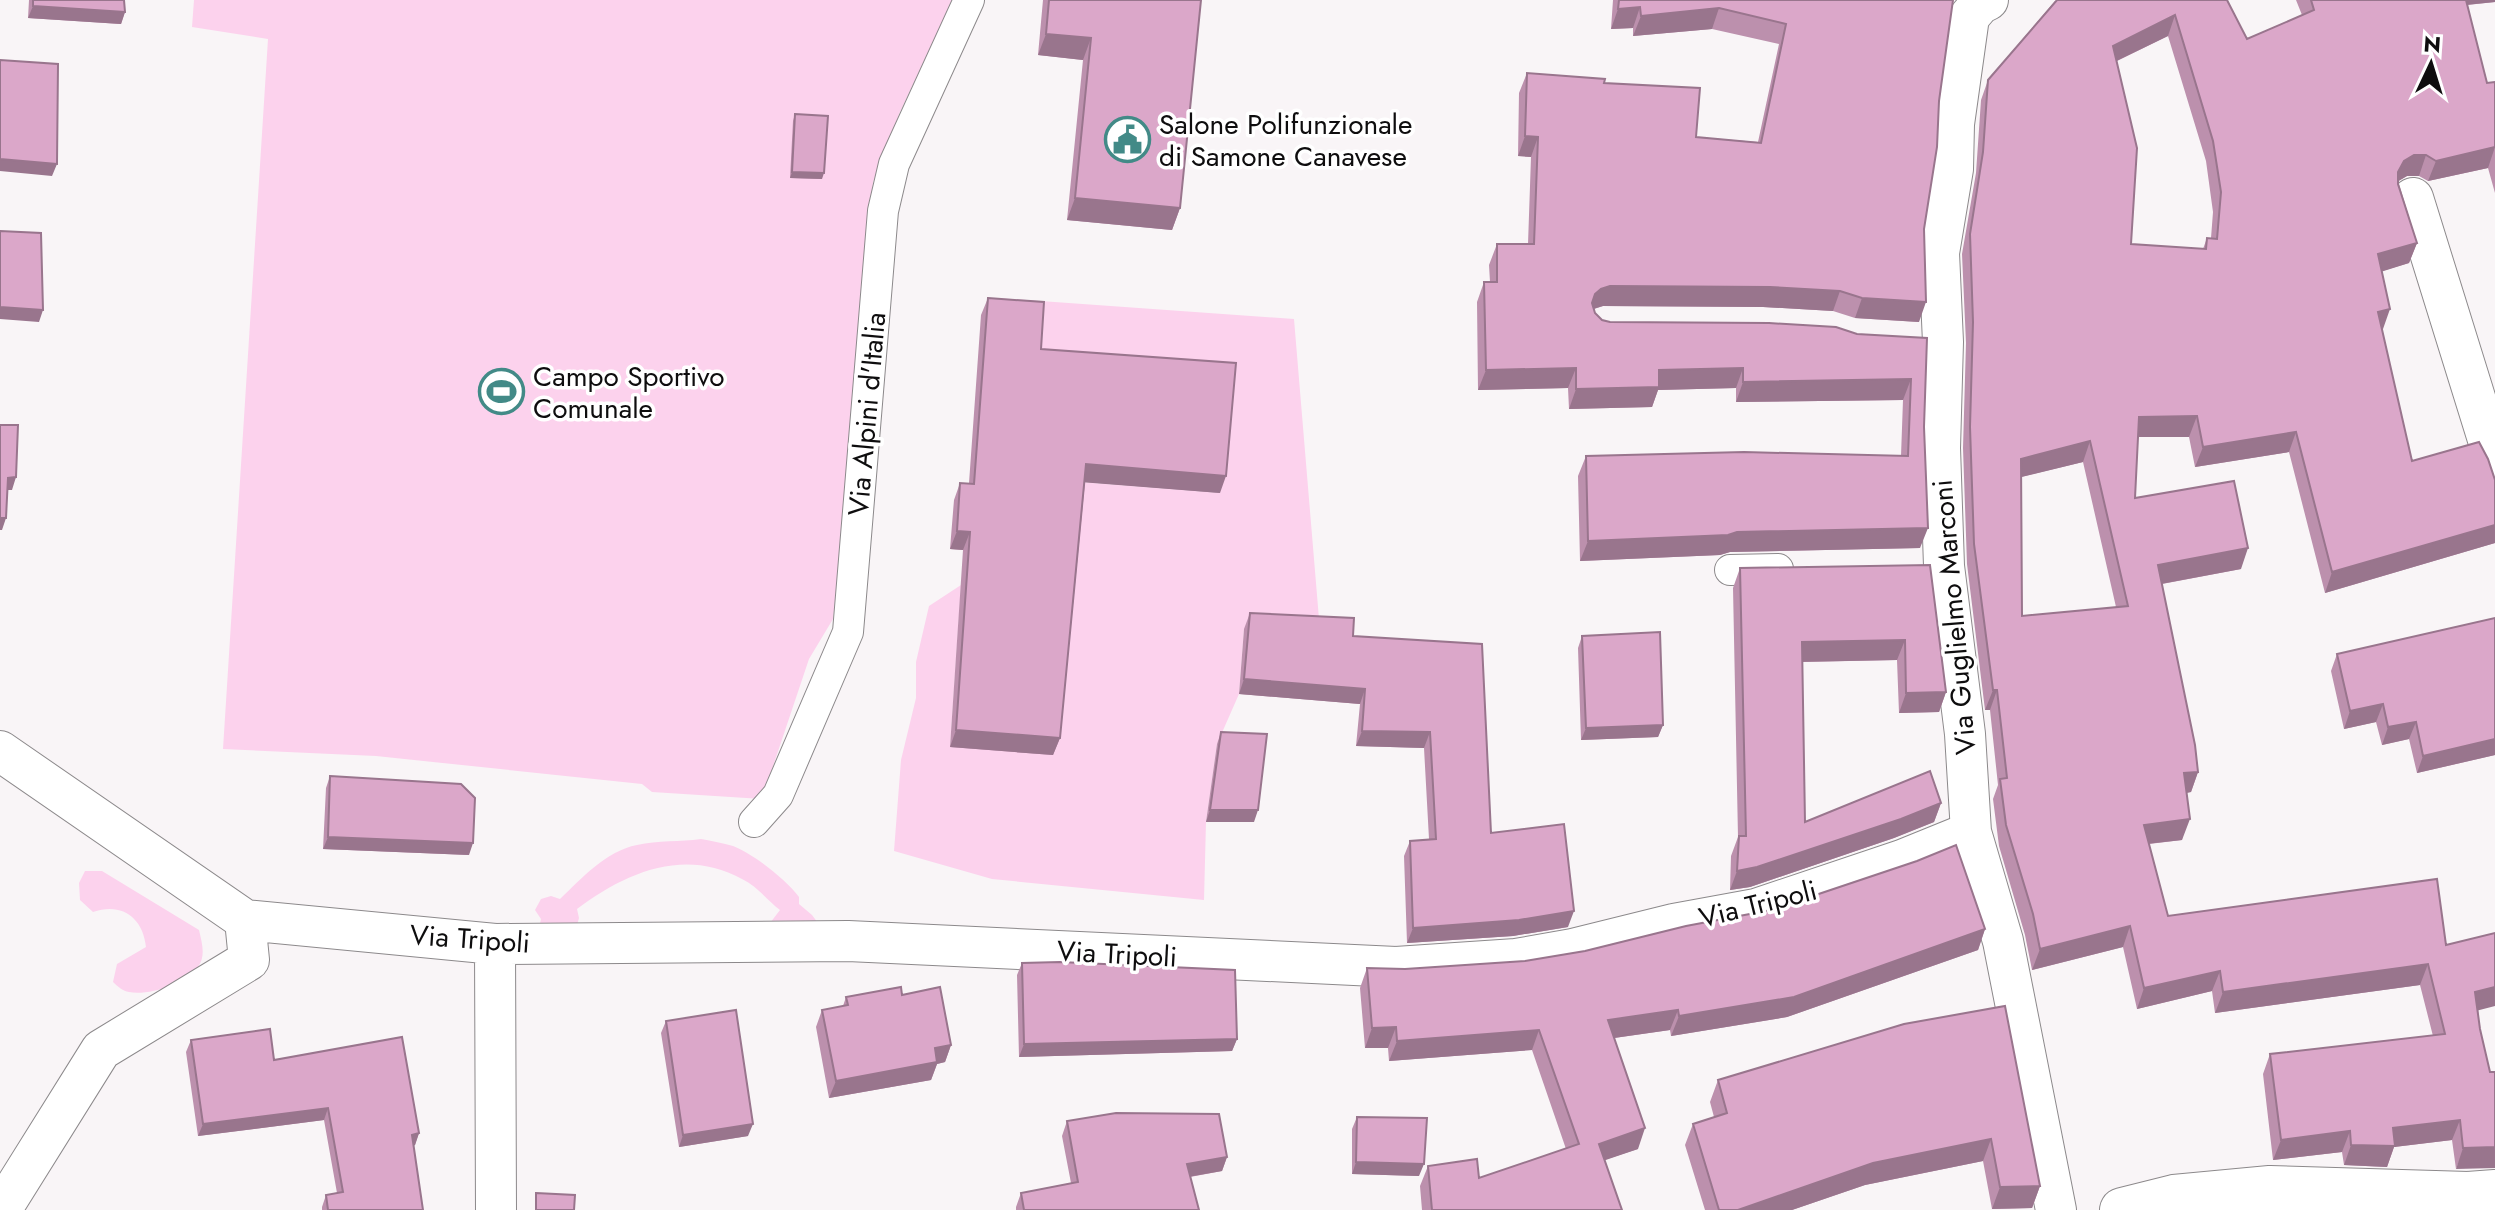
<svg xmlns="http://www.w3.org/2000/svg" width="2495" height="1210" font-family="Jost,sans-serif">
<style>
.green{fill:#fcd2ed}
.lines{fill:none;stroke-linecap:round;stroke-linejoin:round}
.pedestrian-casing{stroke:#8c898b;stroke-width:32}
.minor-casing{stroke:#8c898b;stroke-width:42}
.secondary-casing{stroke:#8c898b;stroke-width:46}
.pedestrian{stroke:#fff;stroke-width:30}
.minor{stroke:#fff;stroke-width:40}
.secondary{stroke:#fff;stroke-width:44}
.wall{fill:#bc90ad;fill-rule:evenodd}
.shaded-wall{fill:#99758d}
.building{fill:#dba7c9;stroke:#99758d;stroke-width:2;fill-rule:evenodd}
.labels{text-anchor:middle;dominant-baseline:central;stroke-width:7;stroke-linejoin:round;paint-order:stroke}
.poi-label{font-size:28px;fill:#0e0d0e;stroke:#fff;text-anchor:start}
.street-label{font-size:28px;fill:#0e0d0e;stroke:#fff}
</style>
<rect width="100%" height="100%" fill="#f9f5f7"/>
<path class="green" d="M194,0h759l-53,112 -27,70 -20,255 -20,182 -24,40 -47,140 -110,-7 -10,-8 -266,-28 -153,-7 45,-710 -76,-12z
M997,298l297,21 26,312 -76,-2 -5,65 -22,50 -11,78 -2,78 -212,-21 -98,-28 7,-91 15,-62v-36l13,-56 32,-21 -11,162 130,-265 140,11 -186,-127 -38,-50z
M701,839c11,2 22,4 32,7 21,8 53,34 66,51v7l13,11 9,12h-54l13,-17c-13,-10 -22,-23 -38,-31 -58,-32 -117,-6 -165,30l2,9 -3,11 -37,-1 2,-9 -6,-9 6,-11 10,-3 9,3c22,-21 46,-48 77,-54 21,-5 43,-3 64,-6z
M85,871h17l97,59c3,13 7,26 -1,37 -11,17 -50,29 -69,25 -6,-1 -11,-5 -16,-10l4,-18 29,-17c-3,-30 -25,-45 -53,-35l-13,-12 -1,-17z"/>
<g class="lines">
<defs>
<path id="pedestrian" d="M1730,570l48,-1
M754,822l24,-27 70,-163 35,-421 11,-47 75,-164"/>
<path id="minor" d="M1988,0l-8,4 -11,13 -15,107 -1,45 -14,84 4,89 -3,106 4,118 21,168 6,98 32,109 53,269
M2413,198l82,264
M0,751l245,169 250,24 353,-3 548,26 120,-8 57,-10 101,-25 82,-15 146,-49 69,-28
M495,944l1,266
M1,1210l100,-160 148,-90 -4,-40"/>
<path id="secondary" d="M2122,1210l52,-13 96,-9 198,6 27,-2"/>
</defs>
<use href="#pedestrian" class="pedestrian-casing"/>
<use href="#minor" class="minor-casing"/>
<use href="#secondary" class="secondary-casing"/>
<use href="#pedestrian" class="pedestrian"/>
<use href="#minor" class="minor"/>
<use href="#secondary" class="secondary"/>
</g>
<path class="wall" d="M29,0h95l1,12 -4,12 -93,-6z
M1043,0h158l-21,208 -8,22 -105,-10 16,-160 -45,-5z
M1613,0h340l-14,101 -15,128 -5,93 -64,-4 -22,-7 -70,-4 -160,-1 -9,3 1,4 7,7 8,2 317,16 -7,210 -190,4 -10,3 -140,6 -2,-85 8,-20h315l2,-56 -167,2v-14l-78,2 -6,17 -83,2 -1,-21 -90,2 -1,-88 7,-20h6l-1,-17 8,-21h31l3,-87 -13,-1 1,-63 8,-20 77,10 92,54 62,5 21,-98 -67,-15 -79,7v-8l-22,1z
M2227,0l20,39 55,-24 -6,-15h199v2l-28,3 20,78 8,-1v111l-7,-25 -60,13 -9,-5h-12l-9,5 19,62 -8,20 -27,8 1,58 -1,1 30,131 83,19v63l-170,50 -36,-141 -94,15 -6,-30h-51l-3,61 106,71 -79,15 36,188 -7,20 -4,1 -5,47 -33,4 19,72 278,29 32,65 2,19 10,43h5l-39,97 -4,-29 -58,7 -7,20 -43,-2 -2,-13 -69,8 -10,-86 7,-20 163,-18 -13,-51 -205,28 -3,-22 -75,18 -14,-62 -91,23 -7,-35 -26,-89 -6,-47 5,-14 -8,-75h-5l-18,-146 -4,-116 3,-105 -4,-89 14,-81 5,-73 7,-20 67,-79zM2168,36l38,125 7,51 -2,26h-4l-4,11 -72,-5 -14,-183zM2083,462l33,145 -94,9 -1,-139z
M795,114l27,65 -32,-1 3,-57z
M988,298l53,51 179,144 -135,-11 -25,256 -7,17 -103,-8 13,-197 -13,-1 4,-49 6,-17h9l12,-168z
M1930,565l16,127 -7,20 -40,1 -2,-53 -95,2 3,160 136,-19 -7,19 -40,16 -144,49 -20,3 1,-34 7,-19 -5,-249 7,-20z
M1250,613l103,23 129,8 9,189 77,94 -55,9 -106,7 -3,-87 6,-15 19,-2 -5,-91 -68,-2 4,-42 -121,-10 5,-65z
M2495,618v137l-78,18 -8,-34 -27,6 -6,-23 -32,7 -13,-58 6,-17z
M1582,636l81,89 -5,12 -77,3 -3,-92z
M1221,732l33,90h-48l11,-78z
M330,776l139,79 -146,-6 3,-61z
M1985,929l-7,21 -191,67 -116,19 -1,-6 -56,8 24,111 -34,11 18,50h-200l-2,-24 8,-20 51,12 87,-29 -34,-99 -143,11 -1,-13h-23l-5,-60 7,-20 38,1z
M1022,963l215,76 -5,12 -213,6 -2,-82z
M846,997l105,48 -6,17 -8,2 -6,16 -102,18 -13,-71 6,-17 21,-4z
M666,1021l82,115 -69,11 -18,-114z
M1904,1024l136,162 -8,22 -40,1 -9,-48 -118,24 -73,25h-87l-20,-65 8,-21 21,-7 -4,-15 8,-22z
M191,1040l83,20 145,73 -4,12 -2,1 10,64h-101v-3l4,-12 11,-2 -13,-73 -126,16 -12,-84z
M1357,1117l62,59 -67,-2v-45z
M1067,1121l160,36 -5,14 -32,6 9,33h-183v-3l5,-14 50,-10 -9,-47z"/>
<path class="shaded-wall" d="M2457,0h38v2l-40,4z
M33,6l92,6 -4,12 -93,-6z
M1640,7l-7,21 -22,1 7,-20z
M1719,8l-7,21 -79,7 8,-20z
M2175,15l-7,21 -62,30 7,-20z
M1046,34l45,4 -8,22 -45,-5z
M1525,136l13,1 -7,20 -13,-1z
M2495,147l-7,21 -60,13 8,-20z
M2414,155h12l-7,21h-12l-10,6 1,-10 6,-11z
M0,159l57,5 -5,12 -52,-5z
M792,172l32,1 -2,6 -32,-1z
M1075,198l105,10 -8,22 -105,-10z
M2417,243l-8,20 -38,12 7,-21z
M1610,286l160,1 70,4 -7,20 -70,-4 -160,-1 -10,3 -5,5 7,-20 6,-5z
M1862,298l64,4 -7,20 -64,-4z
M0,307l43,3 -4,12 -39,-3z
M2390,309l-7,20 -13,4 8,-21z
M1576,368l-8,20 -90,2 8,-20z
M1743,368l-7,20 -78,2 -6,17 -83,2 7,-20 83,-19z
M1911,379l-8,21 -167,2 7,-20z
M2197,416l-8,21h-58l8,-20z
M2296,432l-7,20 -94,15 8,-20z
M2090,441l-7,21 -70,17 8,-20z
M1086,464l140,12 -6,17 -140,-11z
M16,477l-4,13h-9l5,-12z
M0,518h6l-4,12h-2z
M2495,525v18l-170,50 7,-21z
M1928,528l-8,20 -190,4 -10,3 -140,6 8,-20 149,-9z
M957,531l13,1 -7,18 -13,-1z
M2248,548l-7,21 -91,17 8,-21z
M1905,640l-8,20 -103,2 8,-20z
M1244,679l121,10 -5,15 -121,-10z
M1993,690h4l-7,20h-5z
M1946,692l-7,20 -40,1 7,-20z
M2383,704l-7,18 -32,7 6,-18z
M2416,722l-7,17 -27,6 6,-18z
M1663,725l-5,12 -77,3 5,-12z
M956,730l104,8 -7,17 -103,-8z
M1362,731l68,1 -6,16 -68,-2z
M2495,739v16l-78,18 6,-17z
M2198,772l-7,20 -14,2 7,-21z
M1941,803l-7,19 -40,16 -144,49 -20,3 7,-19z
M1210,810h48l-4,12h-48z
M2190,819l-8,21 -45,5 7,-20z
M328,837l145,6 -4,12 -146,-6z
M1574,911l-6,16 -55,9 -106,7 6,-15z
M2130,926l-7,21 -91,23 8,-21z
M1985,929l-7,21 -191,67 -116,19 8,-20z
M2428,964l-8,21 -205,28 8,-21z
M2220,971l-8,20 -75,18 7,-21z
M2495,987v19l-27,7 7,-21z
M1678,1010l-8,20 -70,10 8,-20z
M1396,1027l-8,21h-23l7,-20z
M1539,1030l-7,20 -143,11 8,-20z
M1237,1039l-5,12 -213,6 5,-13z
M951,1045l-6,17 -8,2 -6,16 -102,18 7,-17 99,-33z
M328,1108l-4,12 -126,16 5,-12z
M2460,1120l-8,20 -58,7 -7,20 -43,-2 7,-20 42,-17z
M753,1124l-5,12 -69,11 4,-12z
M1645,1128l-7,21 -47,16 8,-21z
M2350,1131l-8,21 -69,8 8,-20z
M419,1133l-4,12 -8,2 5,-12z
M1991,1139l-8,22 -118,24 -73,25h-54l135,-47z
M2495,1147v21l-39,1 7,-21z
M1227,1157l-5,14 -40,7 5,-14z
M1356,1162l68,2 -5,12 -67,-2z
M2040,1186l-8,22 -40,1 8,-22z"/>
<path class="building" d="M33,0h91l1,12 -92,-6z
M1049,0h152l-21,208 -105,-10 16,-160 -45,-4z
M1619,0h334l-14,101 -2,46 -13,82 2,73 -64,-4 -22,-7 -70,-4 -160,-1 -9,3 -6,5 -3,9 3,10 7,7 8,2 159,1 67,4 21,7 70,4 -3,89 4,101 -191,4 -9,3 -140,6 -2,-85 158,-4 164,4 3,-77 -168,3v-14l-84,2v17l-83,2v-21l-90,2 -2,-88h13v-38h37l4,-107 -13,-1 2,-63 78,6 -1,4 96,5 -4,49 65,6 25,-119 -67,-16 -78,8 -1,-9 -22,2z
M2057,0h170l20,39 67,-29 -3,-10h155l21,83 8,-1v65l-59,14 -10,-6h-12l-10,6 -6,11v12l19,59 -39,11 12,55 -12,3 34,149 67,-19 9,17 7,21v45l-163,47 -36,-140 -93,15 -6,-31 -58,1 -4,81 99,-17 14,67 -90,17 37,180 3,27 -14,1 6,46 -46,6 24,91 269,-37 9,66 49,-12v54l-20,5 5,37 10,43h5v75l-32,1 -3,-28 -67,8 2,18 -44,-1 -1,-14 -69,9 -11,-86 175,-20 -17,-70 -205,28 -3,-21 -76,17 -14,-62 -90,23 -7,-35 -27,-89 -6,-46 7,-1 -10,-88h-4l-19,-146 -4,-117 3,-105 -3,-88 13,-82 5,-72zM2175,15l38,126 8,51 -4,47 -10,-1 -1,11 -75,-5 6,-96 -24,-102zM2090,441l38,165 -106,10 -1,-157z
M0,60l58,4 -1,100 -57,-5z
M795,114l33,2 -4,57 -32,-1z
M0,231l41,2 2,77 -43,-3z
M988,298l56,4 -3,47 195,14 -10,113 -140,-12 -26,274 -104,-8 14,-198 -13,-1 3,-48 14,1z
M0,425h18l-2,52 -8,1 -2,40h-6z
M1930,565l16,127 -40,1 -1,-53 -103,2 3,180 125,-51 11,32 -40,16 -144,48 -20,4 2,-35h7l-6,-268z
M1250,613l104,5 -1,18 129,8 9,189 73,-9 10,87 -55,9 -106,8 -3,-87 26,-2 -6,-107 -68,-1 3,-42 -121,-10z
M2495,618v121l-72,17 -7,-34 -28,5 -5,-23 -33,7 -13,-57z
M1660,632l3,93 -77,3 -4,-92z
M1221,732l46,2 -9,76h-48z
M330,776l131,8 14,14 -2,45 -145,-6z
M1956,845l29,84 -191,68 -115,19 -1,-6 -70,10 37,108 -46,16 23,66h-190l-4,-44 49,-7 2,19 100,-34 -40,-114 -142,11 -1,-14 -24,1 -5,-60 38,1 120,-8 60,-10 101,-25 85,-16 146,-49z
M1060,962l175,8 2,69 -213,5 -2,-81z
M901,987l1,8 38,-8 11,58 -16,3 2,14 -101,19 -14,-71 26,-5 -2,-8z
M2005,1006l35,180 -40,1 -9,-48 -118,24 -135,47h-19l-26,-86 34,-11 -9,-33 186,-56z
M736,1010l17,114 -70,11 -17,-114z
M270,1029l4,31 128,-23 17,96 -7,2 11,75h-95l-2,-15 17,-3 -15,-84 -125,16 -12,-84z
M1116,1113l103,1 8,43 -40,7 12,46h-175l-3,-17 57,-11 -11,-61z
M1357,1117l70,1 -3,46 -68,-2z
M536,1193l39,2 -1,15h-38z"/>
<defs>
<symbol id="civic-ring" viewBox="-11 -11 22 22"><circle r="9.5" fill="#fff" stroke="#428a87" stroke-width="1.5"/><path d="M-.6-6.5H3V-4.5H.6V-3L4-1V1h2V6H-6V1h2V-1L-.6-3ZM-1.2 2.5V6h2.4V2.5Z" fill="#428a87"/></symbol>
<symbol id="stadium-ring" viewBox="-11 -11 22 22"><circle r="9.5" fill="#fff" stroke="#428a87" stroke-width="1.5"/><path d="M0-5a6.5 5 0 1 0 0 10a6.5 5 0 1 0 0-10ZM-3.5-1.8h7v3.6h-7Z" fill="#428a87"/></symbol>
</defs>
<g fill-rule="evenodd">
<use href="#civic-ring" x="1102" y="114" width="51" height="51"/>
<use href="#stadium-ring" x="476" y="366" width="51" height="51"/>
</g>
<g class="labels">
<g class="poi-label">
<text x="1159" y="124">Salone Polifunzionale<tspan x="1159" dy="32">di Samone Canavese</tspan></text>
<text x="533" y="376">Campo Sportivo<tspan x="533" dy="32">Comunale</tspan></text>
</g>
<g class="street-label">
<text transform="translate(867 414) rotate(-85)">Via Alpini d'Italia</text>
<text transform="translate(1954 617) rotate(-95)">Via Guglielmo Marconi</text>
<text transform="translate(1758 904) rotate(-14)">Via Tripoli</text>
<text transform="translate(470 939) rotate(4)">Via Tripoli</text>
<text transform="translate(1117 954) rotate(3)">Via Tripoli</text>
</g>
</g>
<g transform="translate(2431 64) rotate(4)" stroke="#ffffff" stroke-width="6" paint-order="stroke">
<path d="M0-6L14 30L0 20L-14 30Z" fill="#0e0d0e"/>
<text y="-12" font-size="22" font-weight="bold" text-anchor="middle" fill="#0e0d0e">N</text>
</g>
</svg>
